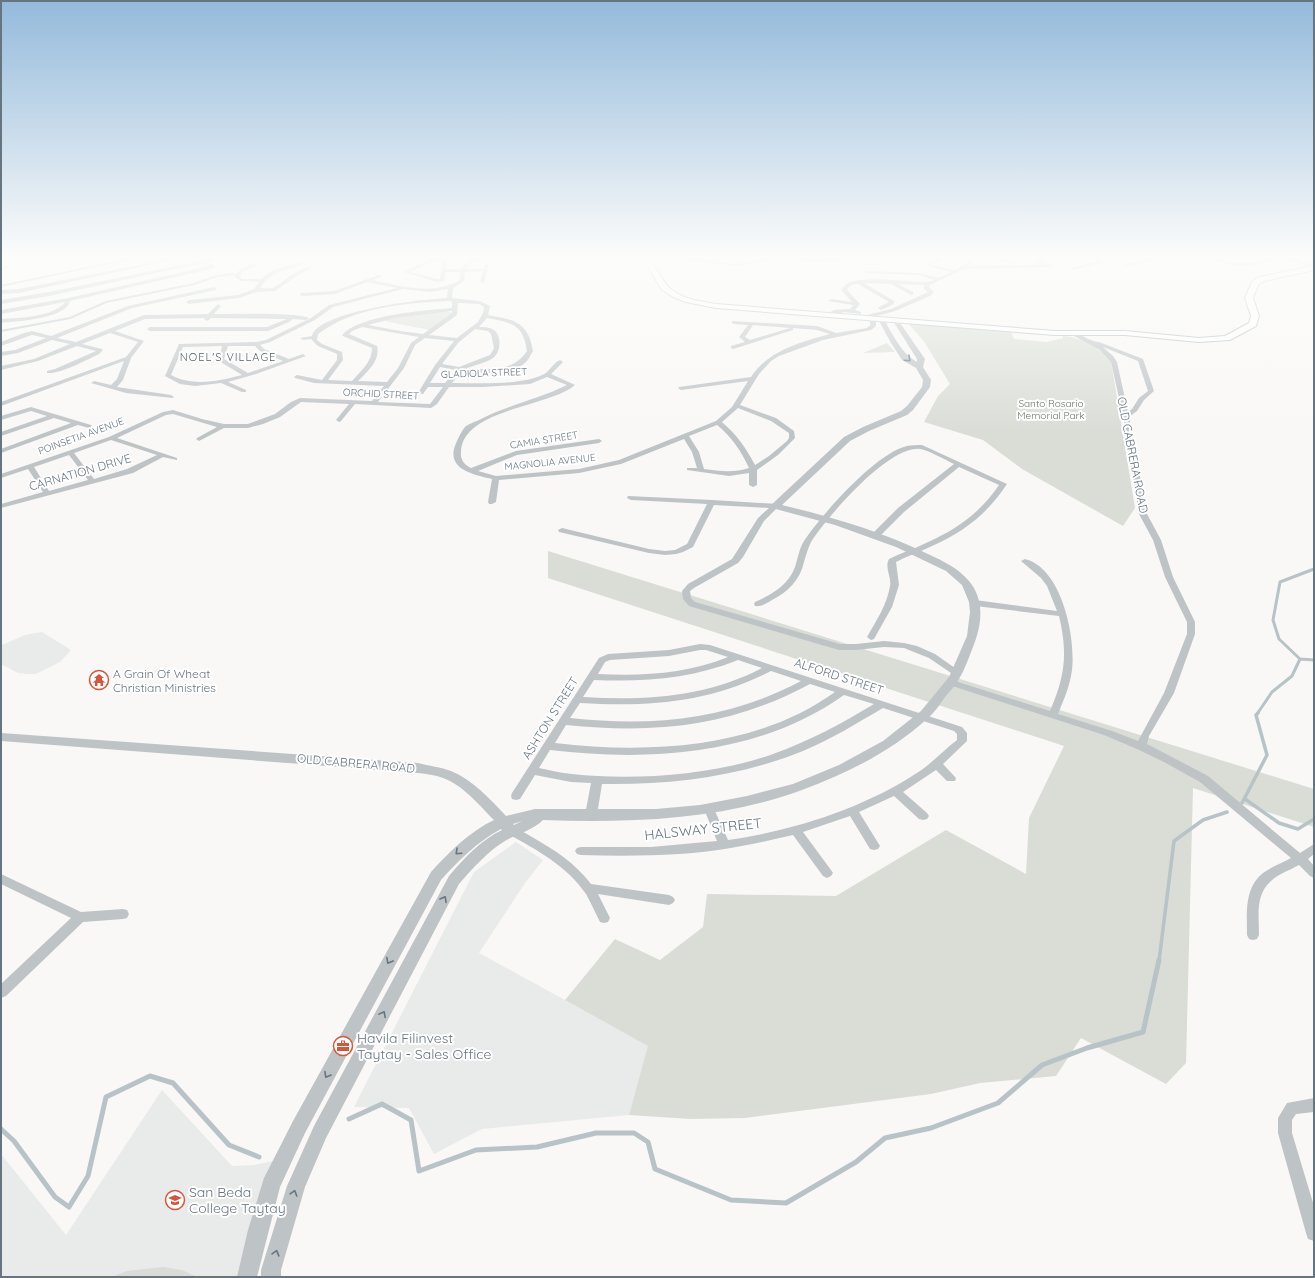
<svg xmlns="http://www.w3.org/2000/svg" width="1315" height="1278" font-family="Quicksand,sans-serif">
<style>
.built{fill:#e9eaea}
.green{fill:#d9ddd6}
.lines{fill:none;stroke-linecap:round;stroke-linejoin:round}
.stream-far3{stroke:#b7c3c7;stroke-width:2}
.stream-far2{stroke:#b7c3c7;stroke-width:3}
.stream-far1{stroke:#b7c3c7;stroke-width:3.5}
.stream{stroke:#b7c3c7;stroke-width:5}
.secondary-casing{stroke:#b3b9bd;stroke-width:2}
.primary-casing{stroke:#b2b7bb;stroke-width:2}
.minor{fill:#bec3c6;fill-rule:evenodd}
.tertiary{fill:#bec3c6;fill-rule:evenodd}
.secondary{fill:#fff;fill-rule:evenodd}
.primary{fill:#fff;fill-rule:evenodd}
.oneway{stroke:#66757f}
.labels{text-anchor:middle;dominant-baseline:central;stroke-width:4;stroke-linejoin:round;paint-order:stroke}
.far-street-label{font-size:10px;fill:#66757f;stroke:#fff}
.far-park-label{font-size:10px;fill:#697765;stroke:#fff}
.far-neighbourhood-label{font-size:11px;letter-spacing:1px;fill:#58636a;stroke:#fff}
.street-label{font-size:12px;fill:#66757f;stroke:#fff}
.poi-label{font-size:12px;fill:#66757f;stroke:#fff;text-anchor:start}
.near-street-label{font-size:14px;fill:#66757f;stroke:#fff}
.near-poi-label{font-size:14px;fill:#66757f;stroke:#fff;text-anchor:start}
</style>
<rect width="100%" height="100%" fill="#f9f8f6"/>
<path class="built" d="M42,632l29,18 -11,12 -24,12h-9l-9,-1 -17,-9 1,-19 23,-10z
M516,842l27,18 -18,23 -46,70 170,93 -20,69 -147,14 -48,25 -25,-46 -55,-1 120,-235z
M162,1090l70,76 22,-1 19,-4 -33,116h-239v-123l65,81z"/>
<path class="green" d="M433,311h11l9,2 -5,6 -18,11 -42,-8 -3,-2z
M909,324l102,8 3,7 33,3 16,-4v-2c15,0 40,13 48,25l24,147 -12,18 -101,-57 -39,-29 -59,-18 14,-26 12,-12 -25,-41z
M887,343l8,9 -32,1z
M548,551l766,238v38l-121,-39 -7,275 -20,21 -85,-46 -25,38 -76,7 -49,11 -186,24 -54,1 -62,-4 19,-69 -83,-46 50,-61 45,21 43,-33 4,-33 129,2 110,-66 80,44 3,-56 35,-72 -516,-168z
M163,1267l19,3 15,7h-85l15,-6z"/>
<g class="lines">
<path class="stream-far3" d="M879,256l34,2 6,-2
M1,331l69,-13 36,-16 88,-18 23,-8 16,-2"/>
<path class="stream-far2" d="M1300,659l14,1
M1257,714l15,-22 20,-16 8,-17 -21,-20 -6,-19 7,-38 34,-13"/>
<path class="stream-far1" d="M1245,799l34,24 19,6 16,-10
M1242,803l25,-48 -11,-40 2,-2
M1159,961l15,-120 29,-21 24,-8"/>
<path class="stream" d="M349,1119l33,-15 29,16 8,51 57,-21 61,-3 59,-14h38l14,9 7,27 76,31 55,3 70,-41 29,-24 46,-10 67,-25 44,-38 45,-17 56,-16 16,-72
M1,1129l13,12 41,56 14,10 19,-31 18,-79 44,-21 23,7 56,62 30,12"/>
<defs>
<path id="secondary" d="M633,256c22,-3 25,24 39,34 13,10 29,11 44,14l339,27h70l74,7 26,-2 24,-13 2,-7 -6,-18 7,-16 7,-5 55,-11v4l-50,11 -6,4 -5,13 6,18 -3,10 -26,14 -31,2 -74,-7h-70l-339,-27 -30,-6 -13,-5 -12,-8 -12,-21z"/>
<path id="primary" d="M13,256h8l-20,14v-6z"/>
</defs>
<use href="#secondary" class="secondary-casing"/>
<use href="#primary" class="primary-casing"/>
<path class="minor" d="M140,256h7l-146,31v-2z
M184,256h7l-172,37 -18,1v-4l18,-1z
M194,256h5l6,4 19,-4h7l-23,6 7,4v2l-145,33c-4,18 -53,20 -69,22v-4c18,-1 53,-2 64,-17l-64,12v-4l67,-12 141,-32 -6,-3 -154,33 -48,8v-4l48,-8 151,-31z
M487,256h12l-26,6 -7,7h18l1,-5h4l-5,19 -4,-1 3,-11 -18,1 -1,9 -11,7 -1,10 28,3 10,5 -2,9c26,5 40,6 45,36 -2,3 -4,8 -7,11 -16,15 -45,11 -64,9l-10,12c25,0 70,3 92,-9 6,-3 9,-11 16,-14l3,2 -12,12 24,11c-25,22 -113,24 -114,67 -1,7 3,13 10,16l45,-17 83,-12 3,2 -3,2 -82,12 -39,16 18,5 83,-7 40,-9 97,-39 16,-14 16,-26 -67,9 -3,-2 1,-1 72,-10c18,-27 50,-35 79,-43l-13,-4 -24,-2v2l-60,19 -2,-1v-2l14,-4 -6,-5 9,-12 -14,-1 -2,-1v-2l85,5 19,7 31,-5 3,-3v-6l3,-2 3,2v7l-5,4 -48,10 -44,16 -8,5 -12,13 -19,31 36,13 18,13 1,7 -17,17 -21,15v15l-4,2 -4,-2v-12l-20,3 -42,-6v-2h10l-5,-16 -8,-13 -63,25 -42,9 -80,7 -3,22 -4,2h-3l-1,-2 4,-23c-15,-4 -43,-8 -38,-30 2,-7 7,-17 11,-22 3,-3 10,-5 14,-7 28,-15 60,-21 88,-35l-20,-8 -17,7 -47,3h-34l-12,17 -6,4 -76,-4 -14,17 -2,1 -3,-2 13,-16 -48,-2 -21,15 -17,7 -15,4h-24l-25,13 -3,-2 1,-1 20,-11 -44,-13 -7,1 -49,23 60,20v2l-14,-3 -30,16 -132,35v-4l42,-12 -15,-23 -27,9v-4l108,-37 54,-25 10,-2 29,9 22,5h24l27,-10 16,-12 9,-4 72,3 12,-15 -70,-3 -19,-5 -1,-1 3,-2 25,5 15,-20v-6l-19,-8 -7,-7 -8,1 -3,-2 12,-2c6,-25 112,-37 135,-38l1,-9 -18,3 -27,-3 -70,18 -18,13 -45,22 -10,3 4,4 25,10 14,-5 3,2 -50,18 -28,8 18,8v2h-4l-21,-9 -26,3 -15,-2 -15,-8 14,-32 77,-2 10,-2 45,-22 18,-13 68,-17 -30,-6 -32,12 -33,2 -2,-1v-2l34,-2 45,-16 2,1v1l-9,3c27,6 62,16 88,0v-8h-14l-2,9 -7,1 -33,-10 28,-14 16,1 -2,10h15c6,-10 15,-12 26,-13zM435,260l8,1 -3,18h-3l-27,-7zM449,301l3,1v6c-25,2 -93,7 -110,27l1,1 29,12c0,14 -11,23 -20,33l-24,-1 15,-20 -1,-8 -20,-8 -5,-4 1,-6c36,-27 87,-31 131,-33zM458,303l21,1 5,3 -1,6 -5,9 -21,16 -28,-3 28,-20zM452,311v2l-29,21 -23,-3 -32,-6 27,-7zM487,318c24,5 36,5 40,33 -14,21 -38,19 -60,17 8,-3 19,-5 26,-10 8,-6 9,-22 1,-28 -4,-3 -10,-3 -15,-3zM753,325l37,3 -40,12 -5,-3zM362,327l57,10 -8,6 -13,25 -11,14 -29,-1c9,-9 23,-21 19,-35l-28,-12 3,-3zM475,329l13,2 3,3 3,14 -4,7 -31,12 -17,-3 16,-21zM425,338l29,3 -19,24 -17,28 5,1 5,-7h15l-13,17 -52,-2 26,-34 11,-23zM222,346l-3,15 23,14c-23,6 -49,12 -71,0l12,-28zM228,346h27l5,5 23,10 -35,12 -24,-14zM440,367l16,3 -11,13h-15zM738,408l33,13 18,12v5l-2,3 -18,15 -14,9c-9,-17 -18,-30 -33,-43zM717,425c15,12 24,26 32,43 -15,5 -30,3 -45,1l-5,-17 -10,-16zM111,440l46,15 -30,14 -33,10 -20,-26zM69,455l19,25 -39,11 -15,-24z
M672,256h6l58,8 45,-8 35,4 53,-4 -12,3 -31,3h-21l-19,-4 -50,8 -49,-6z
M944,256h5l-17,9 23,5 11,-7 7,-7h11l35,7 -2,1 -40,-7 -9,9 64,-1 7,-3 -1,-4 -13,-1 -2,-1h56l-24,3h-12l1,2 8,4v1l-2,1 -87,2 -33,16 -1,2 5,5 -4,4 -35,15 -30,8 -2,-1v-2l28,-7 37,-17 -5,-4 2,-3 -27,-1 15,8v2l-2,1 -20,-11 -27,-1 30,18v3l-13,6 -3,-2 1,-1 10,-5 -31,-18c-5,0 -9,2 -11,6l13,14 -5,6 6,2v2l-17,-2 -15,5 -3,-2 8,-5 16,-1 3,-4 -25,-4 3,-2 21,3 -11,-12c2,-3 4,-5 7,-7 17,-8 59,-1 79,-1l7,-2 -15,-5 -51,-2h-2v-2l53,2 20,5 12,-6 -26,-7z
M1090,256h5l7,2 1,4 -30,8v-2l25,-7z
M1155,256h4l2,2 -4,2 -32,6 -2,-1 33,-7z
M1205,256h5l16,6 18,1 17,-2 15,-5h6l32,9v2l-35,-9 -27,7 -17,1 -20,-5z
M302,261l4,1c-19,12 -29,3 -46,26 4,0 9,1 13,0 9,-4 29,-25 39,-20l-14,7 -23,16 -18,1 -18,6 -50,6 -3,-2 3,-2 49,-5 16,-6 5,-7 -18,-1 -7,-5c4,-6 19,-15 26,-12l-18,8 -3,4 3,3h19l10,-8z
M214,287l2,1v2l-84,18 -75,30 19,4 68,-27 64,-1 10,-10 3,2 -7,8c15,0 85,-2 95,4l-3,2 -13,-1 -4,3 -21,9h-118l-3,-2 3,-2h117l20,-8 -76,-1 -4,3 -3,-2 1,-1 -60,1 -30,12 29,10 -13,17 -8,22 -6,7 54,8 3,2 -1,1 -47,-5 -35,-10 3,-2 17,4 6,-6 7,-18 -123,45v-4l125,-45 12,-15 -28,-9 -28,11 20,5 1,1 -4,4c-13,6 -38,20 -52,19v-2l8,-2 41,-18 -19,-5 -39,15 -37,9v-4l33,-7 36,-15 -18,-4 -34,13 -17,3v-4l14,-2 31,-12 -14,-3 -31,11v-4l23,-9 8,-2 19,5 77,-30z
M1072,333c9,0 18,9 27,9l44,17 11,32 -10,9 -7,11 -8,6 18,97 14,26 12,37 22,45v12l-21,59 -25,43 -2,8 61,32 92,77 14,-9v10l-6,5 6,7v12l-4,-2 -11,-11c-9,5 -21,9 -28,16 -16,14 -12,35 -12,54l-2,4 -4,1 -4,-1 -2,-4c0,-22 -3,-47 16,-62 8,-6 19,-10 28,-15l-91,-76 -36,-20 -27,-13 -33,-14 -155,-50 -2,-2 5,-3 3,1 95,30c15,-35 18,-57 9,-95l-84,-10 -4,-3 4,-3 82,11 -10,-25 -6,-8 -20,-17 4,-2c37,9 51,79 47,111 -2,16 -8,29 -14,44l54,17 26,10 26,-48 23,-59v-12l-22,-45 -12,-37 -14,-26 -16,-98 -12,-54 -11,-12 -28,-15zM1103,347l35,14 10,30 -9,7 -7,11 -4,3 -11,-50 -4,-6z
M31,407l60,18 1,1 -3,2 -11,-3 -77,28v-4l70,-26 -17,-5 -53,18v-4l46,-16 -16,-5 -30,9v-4z
M922,445l85,39c-19,29 -43,48 -75,62 -12,6 -25,10 -36,16l3,23 -7,22 -18,32 -3,1 -4,-3c9,-16 20,-32 23,-51 2,-9 -6,-18 -1,-27 12,-6 25,-10 37,-16 30,-13 55,-31 73,-58l-40,-18 -55,45 -25,25h-6l-1,-2 1,-2 25,-25 56,-44c-9,-4 -25,-14 -34,-15 -31,-4 -93,68 -109,93 -3,6 -5,13 -7,20 -4,18 -16,30 -32,38 -5,3 -11,7 -17,6l-1,-2 1,-2c17,-8 33,-16 40,-35 3,-9 4,-18 9,-26 18,-27 72,-88 103,-95 4,-1 10,-1 15,-1z
M628,496l84,4 66,4 1,2 -15,15 -21,36 -5,6 -44,25 -4,3 1,7 4,4 145,42h16l28,-3 20,2 13,3 18,8 27,19 -2,2h-6l-25,-17 -25,-10 -20,-1 -28,3h-17l-150,-44 -6,-7 -1,-8 6,-7 44,-25 26,-41 11,-10 -55,-3 -21,42 -10,5 -7,2 -11,1 -16,-2 -90,-21 -1,-2 4,-2 87,21 16,2 10,-1 12,-6 20,-40 -76,-4 -4,-2z
M700,644l10,1 252,82 5,6v8l-24,23 13,14 -1,3h-8l-11,-11 -33,22 24,21 2,3 -2,3 -4,1 -4,-1 -25,-23 -35,16 21,34 -2,3 -4,1 -4,-1 -20,-33 -47,16 28,38 2,3 -2,3 -4,2 -4,-2 -30,-41c-38,9 -76,17 -114,19 -33,2 -65,2 -98,1l-4,-1 -2,-3 2,-3 4,-1h70l66,-6 -13,-32 1,-3 4,-1 4,1 1,3 14,31c64,-9 137,-32 192,-69 13,-9 24,-21 37,-31v-6l-3,-3 -71,-23c-26,15 -51,31 -80,43 -64,26 -133,34 -201,33l-5,31 -2,3 -4,1 -4,-1 -2,-3 6,-32 -20,-1 -36,-7 -15,24 -4,1 -4,-1 -1,-3 1,-3 87,-135 9,-4 61,-4zM700,650h6l22,7c-42,17 -85,19 -130,17l7,-12 5,-2 59,-4zM738,660l24,8c-55,29 -117,33 -179,29l11,-17c50,2 97,-1 144,-20zM771,671l30,10c-74,39 -148,46 -231,37l10,-15c69,4 129,0 191,-32zM810,684l25,8c-79,57 -186,62 -280,51l11,-18c90,9 164,2 244,-41zM844,695l30,9c-33,20 -65,37 -101,50 -58,21 -140,27 -201,20 -11,-1 -22,-4 -33,-6l11,-18c100,12 210,5 294,-55z
M512,827c7,2 13,6 20,10 23,13 43,26 59,47l78,11 4,2 2,3 -2,3 -4,2 -71,-11 12,24 -2,4 -4,1 -4,-1c-5,-10 -9,-19 -14,-28 -19,-28 -49,-44 -78,-60l-2,-3 2,-3z
M1,874l80,38 42,-3 4,1 2,4 -2,4 -4,1 -40,3 -77,74 -5,2v-14l70,-66 -70,-34z
M1314,1098v14l-18,2 -4,6v13l22,73v35l-6,-2 -2,-6 -28,-100v-15l9,-15z"/>
<path class="tertiary" d="M879,318h4c10,16 17,34 34,44v-3l-24,-38 5,-1 27,39 -2,8 8,13 -1,7 -17,23 -6,5 -38,16 -19,10 -68,64c49,12 99,26 146,49 15,7 30,14 41,27 16,19 13,44 4,66 -4,10 -8,22 -14,32 -3,6 -9,12 -14,18 -5,7 -10,15 -17,21 -36,33 -80,55 -126,72 -82,30 -173,33 -259,30 -11,11 -25,13 -38,21 -18,11 -32,27 -46,43l-133,254 -21,49 -24,83v7h-20v-7l26,-84 27,-60 135,-250c15,-18 32,-36 53,-46l-1,-1c-24,13 -42,31 -60,51l-136,253 -25,54 -23,90h-20l11,-47 16,-52 29,-57 138,-249c18,-20 38,-40 63,-52 -15,-15 -31,-35 -51,-42 -8,-3 -17,-4 -25,-5l-417,-32v-8l417,30c11,3 23,4 33,8 22,9 39,28 55,45l29,-7h121l44,-4 47,-9 46,-12 46,-19 44,-24 38,-30 28,-34 18,-41 3,-24 -1,-10 -7,-17 -16,-14 -50,-24 -61,-22 -63,-17 -2,-2 74,-69 19,-10 38,-16 6,-5 15,-19 1,-7 -7,-12 -14,-8 -11,-17 -13,-24zM522,821l-8,4 -1,-1z"/>
<use href="#secondary" class="secondary"/>
<use href="#primary" class="primary"/>
</g>
<defs><path id="oneway-chevron" d="M-2-3.5L2.5 0L-2 3.5" fill="none" stroke-width="1.6" stroke-linecap="round" stroke-linejoin="round"/></defs>
<g class="oneway">
<use href="#oneway-chevron" transform="translate(908 359) rotate(43)"/>
<use href="#oneway-chevron" transform="translate(458 852) rotate(137)"/>
<use href="#oneway-chevron" transform="translate(444 899) rotate(-61)"/>
<use href="#oneway-chevron" transform="translate(389 961) rotate(119)"/>
<use href="#oneway-chevron" transform="translate(383 1014) rotate(-62)"/>
<use href="#oneway-chevron" transform="translate(327 1075) rotate(119)"/>
<use href="#oneway-chevron" transform="translate(294 1193) rotate(-73)"/>
<use href="#oneway-chevron" transform="translate(276 1253) rotate(-74)"/>
</g>
<linearGradient id="sky" x2="0" y2="1"><stop stop-color="#94badb"/><stop offset="0.59" stop-color="#fcfcfb"/><stop offset="1" stop-color="#fcfcfb" stop-opacity="0"/></linearGradient>
<rect width="1315" height="435" fill="url(#sky)"/>
<defs>
<symbol id="temple-ring" viewBox="-11 -11 22 22"><circle r="9.5" fill="#fff" stroke="#d4573b" stroke-width="1.5"/><path d="M0-6L5-2H3V0L6.5 2.5H4V6H1.5V3h-3V6H-4V2.5H-6.5L-3 0V-2H-5Z" fill="#d4573b"/></symbol>
<symbol id="office-ring" viewBox="-11 -11 22 22"><circle r="9.5" fill="#fff" stroke="#d4573b" stroke-width="1.5"/><path d="M-6-3h4V-5.5h4V-3h4V5H-6ZM-1-4.5V-3h2v-1.5ZM-6 0V1H6V0Z" fill="#d4573b"/></symbol>
<symbol id="university-ring" viewBox="-11 -11 22 22"><circle r="9.5" fill="#fff" stroke="#d4573b" stroke-width="1.5"/><path d="M0-5L7-2L0 1L-7-2ZM-4 1L0 2.5L4 1V4Q0 6-4 4Z" fill="#d4573b"/></symbol>
</defs>
<g fill-rule="evenodd">
<use href="#temple-ring" x="88" y="669" width="22" height="22"/>
<use href="#office-ring" x="332" y="1035" width="22" height="22"/>
<use href="#university-ring" x="164" y="1189" width="22" height="22"/>
</g>
<g class="labels">
<g class="far-street-label">
<text transform="translate(484 373) rotate(-2)">GLADIOLA STREET</text>
<text transform="translate(381 394) rotate(3)">ORCHID STREET</text>
<text transform="translate(81 436) rotate(-20)">POINSETIA AVENUE</text>
<text transform="translate(544 440) rotate(-9)">CAMIA STREET</text>
<text transform="translate(550 462) rotate(-6)">MAGNOLIA AVENUE</text>
</g>
<g class="far-park-label">
<text x="1051" y="403">Santo Rosario<tspan x="1051" dy="12">Memorial Park</tspan></text>
</g>
<g class="far-neighbourhood-label">
<text x="228" y="357">NOEL'S VILLAGE</text>
</g>
<g class="street-label">
<text transform="translate(1133 455) rotate(79)">OLD CABRERA ROAD</text>
<text transform="translate(80 472) rotate(-16)">CARNATION DRIVE</text>
<text transform="translate(839 676) rotate(18)">ALFORD STREET</text>
<text transform="translate(550 718) rotate(-58)">ASHTON STREET</text>
<text transform="translate(356 763) rotate(5)">OLD CABRERA ROAD</text>
</g>
<g class="poi-label">
<text x="113" y="673">A Grain Of Wheat<tspan x="113" dy="14">Christian Ministries</tspan></text>
</g>
<g class="near-street-label">
<text transform="translate(703 829) rotate(-6)">HALSWAY STREET</text>
</g>
<g class="near-poi-label">
<text x="357" y="1038">Havila Filinvest<tspan x="357" dy="16">Taytay - Sales Office</tspan></text>
<text x="189" y="1192">San Beda<tspan x="189" dy="16">College Taytay</tspan></text>
</g>
</g>
<rect width="1315" height="1278" fill="none" stroke="#66757f" stroke-width="4"/>
</svg>
